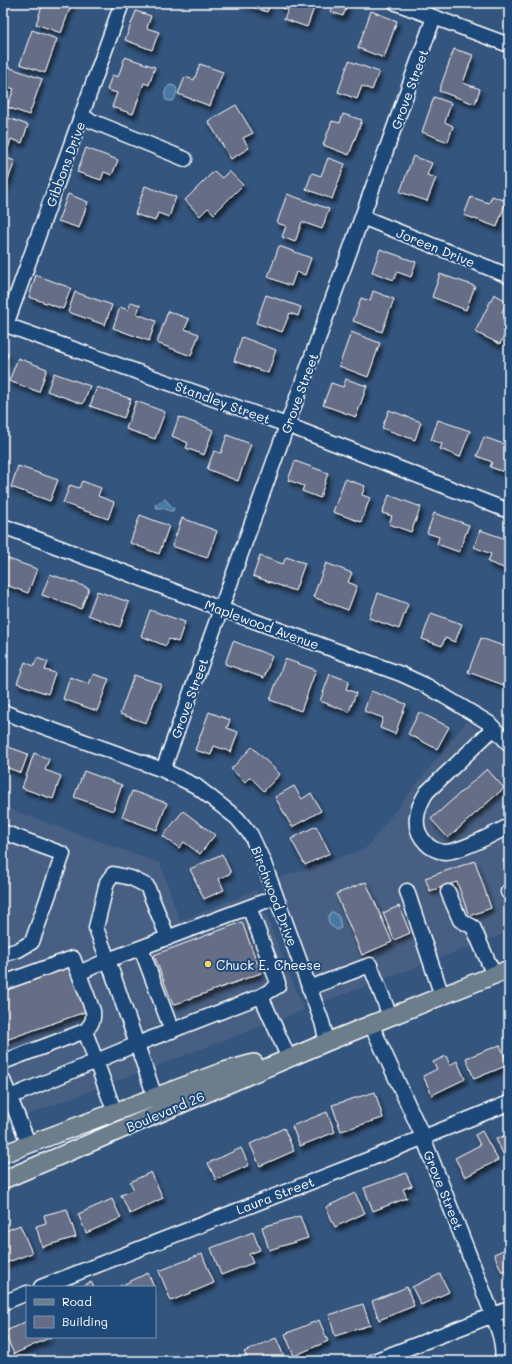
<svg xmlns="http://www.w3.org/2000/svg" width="512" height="1364" font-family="Mali,sans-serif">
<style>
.built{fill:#475f83}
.water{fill:#4779a4;stroke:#91afc8}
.building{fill:#656e86;stroke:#fff;filter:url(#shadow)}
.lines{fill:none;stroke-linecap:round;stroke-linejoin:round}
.minor-casing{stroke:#fff;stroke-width:17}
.major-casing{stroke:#fff;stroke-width:20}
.minor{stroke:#1f4a7a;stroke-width:14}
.major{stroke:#6c7d8c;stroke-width:17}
.poi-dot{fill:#ffd166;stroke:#1f4a7a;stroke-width:1.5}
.labels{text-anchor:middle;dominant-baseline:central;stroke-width:4;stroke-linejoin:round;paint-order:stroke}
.street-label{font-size:13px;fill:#fff;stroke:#1f4a7a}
.poi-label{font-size:13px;fill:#fff;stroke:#1f4a7a;text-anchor:start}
</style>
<defs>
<filter id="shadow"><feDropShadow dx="2.5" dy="4.5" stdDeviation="2" flood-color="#0009"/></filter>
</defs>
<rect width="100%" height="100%" fill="#34557e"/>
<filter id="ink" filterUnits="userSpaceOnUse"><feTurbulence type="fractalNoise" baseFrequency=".025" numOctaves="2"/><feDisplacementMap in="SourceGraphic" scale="8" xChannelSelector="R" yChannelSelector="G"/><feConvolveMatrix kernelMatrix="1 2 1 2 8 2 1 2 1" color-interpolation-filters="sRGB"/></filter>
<g filter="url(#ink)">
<path class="built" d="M467,721l34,26 8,10v175l-186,70 -48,-123 90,-30z
M3,807l157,56 20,58 76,-31 48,120 -301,114z"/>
<path class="water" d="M170,85l5,1 2,3c-1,7 -2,15 -11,11 -2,-6 -2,-11 4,-15z
M165,499l9,10 -1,2h-3l-7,-3h-7l-1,-3z
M331,912h3l5,5 2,11 -4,2 -8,-6 -1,-6z"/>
<path class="building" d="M43,3h29l-11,30 -25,-9z
M242,3h29l-4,9z
M279,3h37l-9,24 -23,-8 4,-9 -10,-4z
M335,3h13l-5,13 -12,-4z
M136,11l15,5 -4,12 12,4 -7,18 -27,-10z
M371,11l26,10 -13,37 -26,-10z
M32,30l25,9 -12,34 -25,-9z
M454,49l19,6 -10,28 17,6 -5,15 -36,-13z
M125,57l30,10 -6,18 -5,-2 -11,31 -21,-7 5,-14 -10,-3 5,-15 6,2z
M349,61l30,11 -7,18 -10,-4 -5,13 -19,-7z
M200,64l23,8 -13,34 -32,-12 7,-17 9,3z
M8,67l34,12 -13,36 -22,-8 7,-18 -11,-4v-5z
M509,80v11l-3,-1z
M434,97l17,6 -6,19 8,4 -5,16 -26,-10z
M236,105l17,28 -10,5 6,10 -18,11 -23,-38z
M343,114l19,6 -13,35 -26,-10 9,-24 8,2z
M3,116l25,9 -6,18 -11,-4 -3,10 -5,-1z
M86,148l32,12 -6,15 -8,-3 -3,8 -24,-8z
M413,156l19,7 -5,12 9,3 -9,23 -27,-9z
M3,157l12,4 -12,32z
M328,158l17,6 -13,35 -26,-10 6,-16 9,3z
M214,171l8,7 7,-7 14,14 -29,29 -6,-6 -8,8 -15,-16z
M145,186l31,11 -7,20 -11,-4 -3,8 -20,-7z
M68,194l20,8 -9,26 -21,-7z
M287,194l42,15 -7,20 -20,-7 -7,20 -13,-5 4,-11 -9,-3z
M492,196l14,5 -9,26 -33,-12 7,-18 18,6z
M279,246l32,12 -6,17 -9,-3 -5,14 -23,-9z
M380,249l36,13 -5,15 -14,-5 -3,8 -22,-8z
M440,274l35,12 -9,24 -34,-13z
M36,275l35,13 -8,21 -34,-12z
M373,291l21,8 -12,33 -29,-11 8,-23 9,3z
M75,292l37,13 -7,20 -37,-13z
M494,294l13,7 -5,11 7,3v11l-9,18 -25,-12z
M266,295l35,12 -3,9 -8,-3 -8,19 -26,-9z
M131,302l9,3 -3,9 19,7 -7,20 -36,-13 7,-21 8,3z
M168,311l21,8 -4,10 14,5 -8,22 -34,-13z
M351,332l29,11 -12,34 -29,-11z
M242,337l34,13 -8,23 -34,-12z
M3,353l5,1 -5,14z
M18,358l29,11 -8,23 -30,-11z
M54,373l36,13 -7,18 -36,-13z
M346,379l21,7 -11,31 -33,-12 8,-22 12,4z
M97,387l34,12 -7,19 -34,-12z
M136,401l29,11 -10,27 -29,-10z
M389,410l32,12 -6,18 -33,-12z
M179,417l34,13 -9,25 -18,-7 2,-5 -16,-7z
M438,420l32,11 -10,26 -20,-8 2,-5 -11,-4z
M227,435l24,9 -13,37 -31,-12 7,-18 7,2z
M484,437l25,9v13l-5,13 -14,-5 2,-5 -15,-6z
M3,460l4,1 -4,11z
M295,461l33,12 -8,25 -18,-7 2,-5 -16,-6z
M18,466l40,14 -8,21 -39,-14z
M345,479l20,7 -3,9 8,3 -9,24 -28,-10z
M82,481l19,7 -3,8 16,6 -6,17 -45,-16 7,-18 9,3z
M389,495l32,12 -10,25 -22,-8 3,-8 -10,-3z
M434,513l35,12 -10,27 -22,-8 2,-7 -12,-4z
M140,515l29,11 -10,28 -29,-11z
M182,518l35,13 -10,27 -35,-12z
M480,530l29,10v19l-3,10 -18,-7 3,-8 -17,-7z
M260,556l23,8 3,-7 19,6 -10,28 -42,-15z
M3,557l34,12 -9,24 -25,-9z
M326,563l26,10 -4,9 9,4 -9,24 -35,-13z
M50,574l39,14 -8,21 -39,-14z
M97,591l32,11 -9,25 -32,-12z
M378,593l30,11 -9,25 -30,-11z
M150,610l35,12 -7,20 -9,-3 -3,7 -25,-10z
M431,613l31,11 -7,18 -10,-4 -3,8 -20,-7z
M481,638l28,10v39l-41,-15z
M233,641l39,15 -8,22 -39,-14z
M37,658l11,4 -3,8 10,3 -7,21 -31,-11 8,-21 9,4z
M285,659l31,11 -15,41 -31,-11z
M93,674l16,5 -12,32 -34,-12 7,-22 19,7z
M330,674l19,7 -3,8 10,4 -7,19 -29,-11z
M134,675l27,9 -15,39 -26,-9z
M371,691l35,13 -11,30 -15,-6 3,-10 -19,-7z
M209,712l21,8 -3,8 11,4 -7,20 -17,-6 -3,9 -16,-5z
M419,712l30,15 -12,22 -29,-15z
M3,745l25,9 -7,19 -18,-7z
M252,747l28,27 -16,17 -14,-14 -5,5 -14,-13z
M34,753l15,6 -4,11 16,6 -8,23 -31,-11z
M487,769l17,19 -56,50 -17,-19z
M84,771l38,14 -9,26 -39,-14z
M294,786l8,13 9,-6 10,18 -29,16 -17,-30z
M132,791l35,12 -10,27 -35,-13z
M183,811l32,24 -15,19 -16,-12 -5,6 -16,-12z
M316,826l14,27 -25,12 -14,-26z
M222,854l9,19 -12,6 5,11 -20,9 -14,-30z
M509,858v13l-1,1 -5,-12z
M475,861l16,47 -22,8 -12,-34 -27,9 -5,-13z
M366,882l26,60 -30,13 -26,-61z
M399,906l11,27 -16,7 -11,-27z
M242,922l19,51 -88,32 -19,-50z
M69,967l16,45 -82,29v-50z
M500,1045l8,20 -34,14 -8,-21z
M446,1056l4,9 7,-4 8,18 -33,16 -9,-19 14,-7 -4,-7z
M375,1092l8,26 -42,13 -9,-26z
M327,1112l8,20 -35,14 -8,-20z
M284,1128l10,23 -34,15 -10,-22z
M482,1131l16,29 -33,17 -10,-19 25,-13 -5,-10z
M509,1134v22l-4,2 -9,-19z
M241,1148l8,17 -33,15 -8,-17z
M151,1172l12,26 -33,16 -9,-19 13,-5 -4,-8z
M406,1173l6,13 -9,3 4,9 -34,13 -9,-23z
M355,1193l10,20 -30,14 -9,-20z
M112,1199l9,19 -35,15 -8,-19z
M67,1209l9,28 -34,10 -6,-21 10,-3 -2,-8z
M300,1216l8,22 -39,12 -7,-23z
M20,1225l12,28 -29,11v-32z
M253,1232l7,18 -11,4 4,9 -32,12 -10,-27z
M509,1240v28l-7,4 -8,-18 14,-6 -3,-6z
M202,1254l12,29 -43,18 -12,-30z
M148,1273l6,14h-36z
M440,1274l9,18 -28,13 -9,-18z
M91,1282l3,5h-14z
M407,1287l7,19 -35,14 -7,-19z
M363,1304l7,21 -35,11 -6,-21z
M319,1320l9,21 -34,15 -9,-22z
M27,1321v16h24l-37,17 -10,-22z
M276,1338l8,18 -12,5h-23l-5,-9z
M235,1356l2,5h-19z"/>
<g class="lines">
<defs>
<path id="minor" d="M396,3l113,42
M82,117l103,42
M362,217l147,59
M3,324l284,101 222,86
M6,325l116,-322
M3,526l218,83 180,65 26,12 62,37 20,21
M3,712l160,58 33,16 41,32 14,17 12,26 59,161 5,20
M494,728l-67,64c-11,17 -16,36 -1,51 4,5 13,9 19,9 14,0 51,-19 64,-26
M163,770l271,-753
M3,832l60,22 -31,88 -14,8 -15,5
M407,891l35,105
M448,892l12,28 13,7 21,48
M508,892h1
M141,948l31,83
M79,973l29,-13 -12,-32 11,-46 6,-8 18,4 16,8 21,52
M3,983l70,-25 20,53c1,9 -1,13 -8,20l30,82
M309,988l61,-23 20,51
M261,996l26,58
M371,1024l52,113 70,179c6,15 11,28 9,45
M3,1062l82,-31
M3,1080l26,65
M10,1097l127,-53 124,-48 17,-10v-3l-29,-76
M155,1097l-47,-137 168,-63
M41,1287l311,-121 157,-63
M3,1303l24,-10
M374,1361l135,-52"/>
<path id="major" d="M3,1154l218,-82 33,-9
M3,1180l324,-138 182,-73"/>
</defs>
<use href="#minor" class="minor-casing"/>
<use href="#major" class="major-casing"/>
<use href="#minor" class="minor"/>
<use href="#major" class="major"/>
</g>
</g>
<circle class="poi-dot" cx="208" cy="964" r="4"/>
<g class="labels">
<g class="street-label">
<text transform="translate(409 89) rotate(-70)">Grove Street</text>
<text transform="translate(65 164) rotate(-70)">Gibbons Drive</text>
<text transform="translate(436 247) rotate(22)">Joreen Drive</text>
<text transform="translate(299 393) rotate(-70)">Grove Street</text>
<text transform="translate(223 402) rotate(20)">Standley Street</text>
<text transform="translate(262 624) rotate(20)">Maplewood Avenue</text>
<text transform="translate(189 698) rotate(-70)">Grove Street</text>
<text transform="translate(275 896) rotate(69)">Birchwood Drive</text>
<text transform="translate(165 1111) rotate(-23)">Boulevard 26</text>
<text transform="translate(444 1190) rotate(68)">Grove Street</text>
<text transform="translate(275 1195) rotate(-21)">Laura Street</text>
</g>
<g class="poi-label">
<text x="216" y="964">Chuck E. Cheese</text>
</g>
</g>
<rect width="512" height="1364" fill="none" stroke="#1f4a7a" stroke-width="16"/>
<rect x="8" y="8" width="496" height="1348" fill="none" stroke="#fff" stroke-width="1.5" filter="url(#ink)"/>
<rect x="26" y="1286" width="130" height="52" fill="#1f4a7a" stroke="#7992af"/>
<rect x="34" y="1299" width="20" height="6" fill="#6c7d8c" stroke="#7992af"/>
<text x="62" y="1306" font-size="12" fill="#ffffff">Road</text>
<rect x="34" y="1316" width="20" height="12" fill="#656e86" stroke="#7992af"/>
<text x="62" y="1326" font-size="12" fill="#ffffff">Building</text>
</svg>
